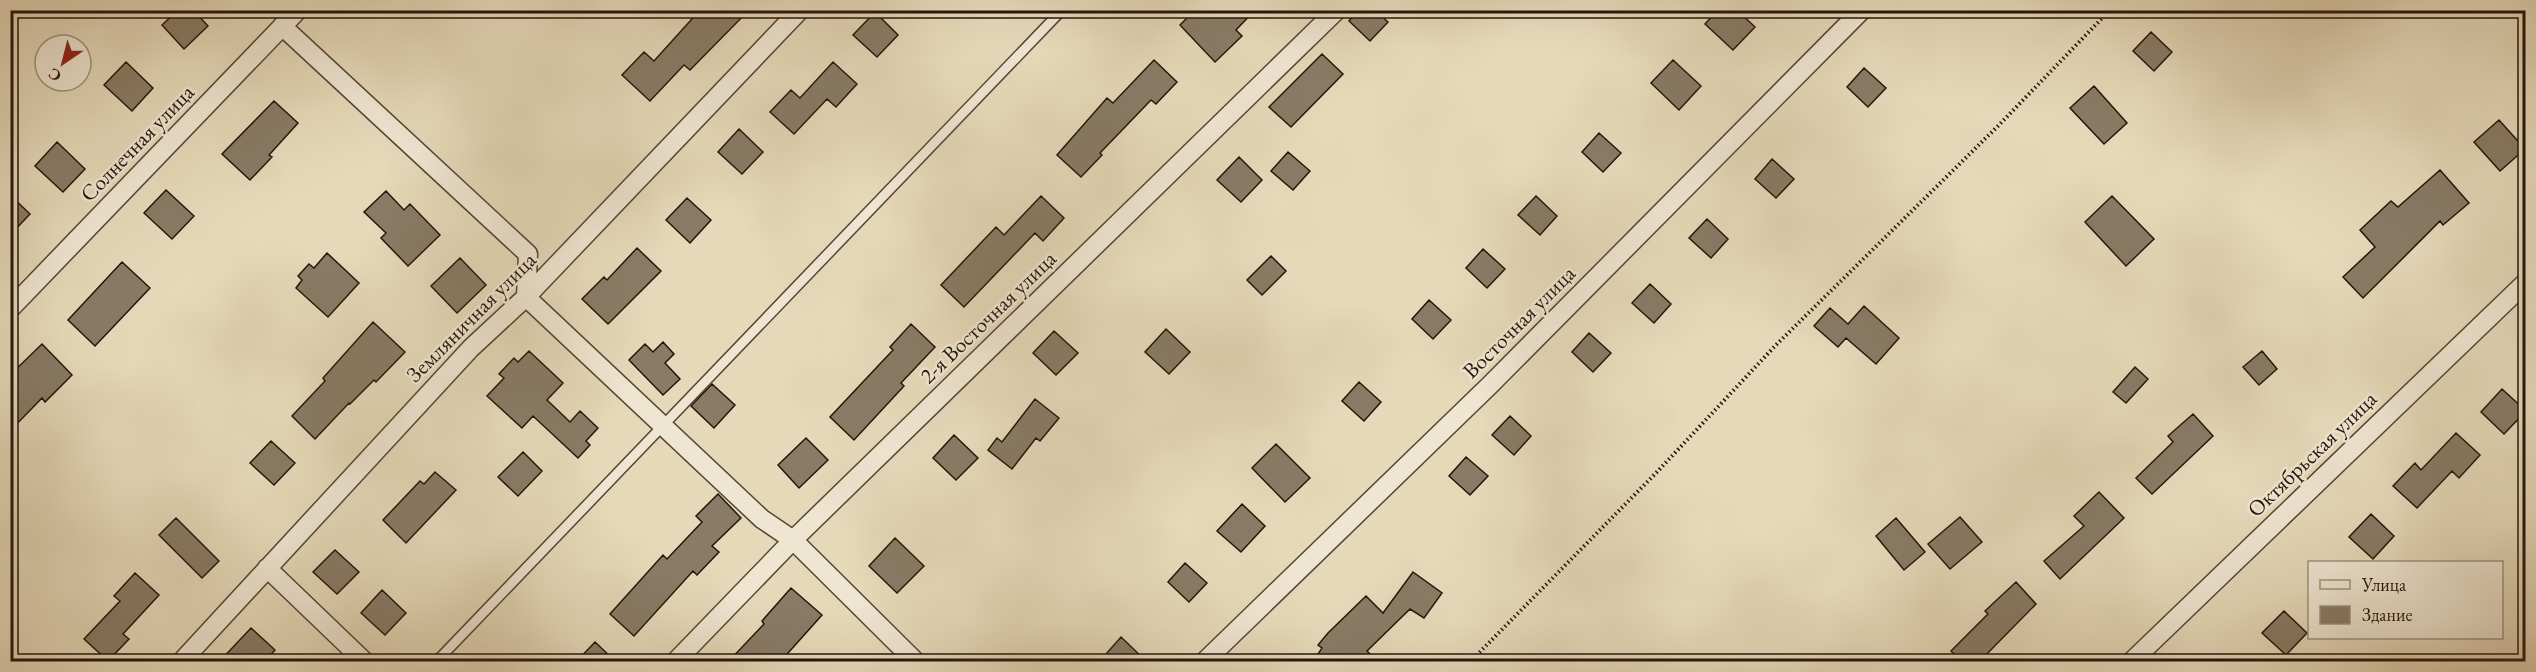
<svg xmlns="http://www.w3.org/2000/svg" width="2536" height="672" font-family="'EB Garamond',serif">
<style>
.building{fill:#897b66;stroke:#25150a;stroke-width:1.5}
.lines{fill:none;stroke-linecap:round;stroke-linejoin:round}
.service-casing{stroke:#554636;stroke-width:12}
.minor-casing{stroke:#554636;stroke-width:21}
.path{stroke:#25150a;stroke-width:4;stroke-dasharray:1.5 3;stroke-linecap:butt}
.service{stroke:#efe6d2;stroke-width:9}
.minor{stroke:#efe6d2;stroke-width:18}
.labels{text-anchor:middle;dominant-baseline:central;stroke-width:5;stroke-linejoin:round;paint-order:stroke}
.street-label{font-size:22px;fill:#25150a;stroke:#efe6d2}
</style>
<rect width="100%" height="100%" fill="#e6d9ba"/>
<filter id="stains"><feTurbulence type="fractalNoise" baseFrequency=".00333" numOctaves="4"/><feColorMatrix values="0 0 0 0 .2 0 0 0 0 .09 0 0 0 0 .02 0 0 0 .5 -.17"/></filter>
<radialGradient id="worn" r=".72"><stop offset=".6" stop-color="#630" stop-opacity="0"/><stop offset="1" stop-color="#630" stop-opacity=".3"/></radialGradient>
<path class="building" d="M178,10h15l15,16 -24,23 -22,-24z
M700,10h49l-59,60 -6,-5 -34,36 -28,-26 22,-23 10,9z
M1195,10h60l-19,20 6,6 -27,26 -35,-37z
M1358,10h17l13,12 -18,19 -21,-20z
M1718,10h19l18,17 -22,23 -28,-26z
M875,12l23,23 -21,22 -24,-22z
M2151,32l21,20 -18,19 -21,-20z
M1322,54l21,20 -52,53 -22,-20z
M1154,60l23,22 -21,22 -5,-4 -51,53 2,2 -21,22 -24,-22 50,-57 6,5z
M1673,60l28,26 -22,24 -28,-27z
M126,62l27,26 -21,23 -28,-26z
M833,62l24,22 -21,23 -9,-8 -33,35 -24,-22 21,-22 9,8z
M1864,68l22,20 -18,19 -21,-20z
M2094,86l33,37 -23,21 -34,-36z
M274,101l24,22 -29,32 3,2 -22,23 -28,-26z
M2499,120l26,29 -25,22 -26,-29z
M739,129l24,23 -21,22 -24,-22z
M1599,133l22,20 -18,19 -21,-20z
M57,142l28,27 -22,23 -28,-26z
M1288,152l22,19 -17,19 -22,-19z
M1239,157l23,23 -21,22 -24,-22z
M1772,159l22,20 -18,19 -21,-19z
M2440,170l29,33 -26,22 -3,-4 -77,77 -20,-21 32,-30 -15,-17 31,-29 7,6z
M166,190l28,26 -22,23 -28,-26z
M386,191l18,19 6,-6 30,31 -32,31 -27,-28 5,-5 -22,-21z
M10,195l20,19 -20,21z
M1041,196l23,22 -21,23 -8,-8 -71,74 -23,-22 55,-58 8,8z
M1536,196l21,20 -17,19 -22,-20z
M2112,196l42,43 -28,27 -41,-44z
M687,198l24,22 -21,23 -24,-23z
M1707,219l21,20 -17,19 -22,-20z
M637,248l24,23 -53,53 -26,-25 22,-22 3,3z
M1483,249l22,20 -18,19 -21,-20z
M327,253l32,30 -31,34 -32,-29 6,-8 -4,-4 11,-12 5,4z
M1271,256l15,15 -24,24 -15,-15z
M460,258l26,27 -29,28 -26,-27z
M122,262l28,26 -55,58 -27,-26z
M1650,284l21,20 -17,19 -22,-20z
M1429,300l22,20 -18,19 -21,-20z
M1864,306l35,32 -23,26 -30,-26 -8,9 -24,-21 16,-18 18,16z
M373,322l32,30 -29,30 -2,-2 -24,24 -1,-1 -34,36 -23,-23 33,-35 -2,-3z
M911,324l24,23 -34,36 3,3 -50,54 -24,-23 63,-67 -3,-3z
M1166,329l24,23 -21,22 -24,-22z
M1054,331l24,22 -22,22 -23,-22z
M1589,333l22,20 -18,19 -21,-20z
M663,342l11,12 -9,9 15,16 -17,16 -34,-35 16,-16 8,8z
M42,344l30,31 -27,27 -3,-4 -32,33v-56z
M529,351l34,32 -16,17 23,22 10,-11 18,17 -12,13 4,4 -12,13 -45,-42 -11,12 -35,-32 17,-18 -5,-4 15,-16 4,4z
M2262,351l15,18 -18,16 -16,-18z
M2135,367l13,12 -22,24 -13,-11z
M1359,382l22,20 -17,19 -22,-20z
M712,384l23,21 -21,23 -23,-22z
M2502,389l24,22 -22,23 -23,-22z
M1035,399l24,19 -19,23 -4,-3 -24,31 -24,-19 9,-12 5,4z
M2193,414l20,22 -61,58 -16,-16 37,-36 -5,-6z
M1510,416l21,20 -17,19 -22,-20z
M2456,433l24,22 -21,23 -7,-7 -35,37 -24,-22 22,-23 6,7z
M954,435l24,23 -22,22 -23,-22z
M806,438l22,22 -29,28 -21,-23z
M271,441l24,22 -21,22 -24,-22z
M1276,444l34,34 -25,24 -33,-34z
M523,452l19,19 -24,25 -20,-19z
M1466,457l22,19 -18,19 -21,-19z
M435,472l21,18 -50,53 -23,-23 37,-39 4,3z
M2099,492l25,26 -64,61 -16,-18 40,-35 -10,-10z
M718,494l23,24 -29,28 7,6 -22,23 -4,-4 -59,65 -24,-22 53,-59 4,4 35,-37 -6,-6z
M1242,504l23,22 -24,26 -24,-21z
M2371,514l23,22 -21,23 -24,-22z
M1960,517l22,25 -32,27 -22,-25z
M176,518l43,43 -17,17 -43,-43z
M1896,518l29,34 -21,18 -28,-34z
M895,538l29,28 -27,27 -28,-27z
M335,550l24,22 -22,22 -24,-22z
M1185,563l22,20 -18,19 -21,-20z
M1413,572l29,21 -18,25 -14,-9 -43,42 12,11h-52l-9,-8 4,-6 -4,-3 10,-12 38,-37 17,17z
M135,573l24,22 -36,39 6,5 -21,22 -24,-22 36,-38 -6,-5z
M2016,582l20,22 -57,58h-17l-11,-11 37,-37 -3,-3z
M791,588l31,27 -42,47h-52l36,-38 -2,-3z
M382,590l24,23 -21,22 -24,-22z
M2284,611l23,22 -21,22 -24,-22z
M251,628l24,22 -11,12h-45z
M1121,637l26,25h-48z
M595,642l21,20h-40z"/>
<g class="lines">
<defs>
<path id="service" d="M436,662l626,-652"/>
<path id="minor" d="M282,26l246,228 -2,43 236,222 31,21 123,122
M10,309l288,-299
M267,568l98,94
M181,662l290,-314 55,-51 274,-287
M675,662l118,-122 544,-530
M1204,662l286,-277 372,-375
M2131,662l395,-380"/>
</defs>
<use href="#service" class="service-casing"/>
<use href="#minor" class="minor-casing"/>
<path class="path" d="M1470,662l187,-190 118,-126 223,-220 112,-116"/>
<use href="#service" class="service"/>
<use href="#minor" class="minor"/>
</g>
<g class="labels">
<g class="street-label">
<text transform="translate(137 143) rotate(-46)">Солнечная улица</text>
<text transform="translate(471 317) rotate(-45)">Земляничная улица</text>
<text transform="translate(988 317) rotate(-44)">2-я Восточная улица</text>
<text transform="translate(1519 322) rotate(-45)">Восточная улица</text>
<text transform="translate(2312 454) rotate(-44)">Октябрьская улица</text>
</g>
</g>
<rect width="2536" height="672" fill="none" stroke="#e6d9ba" stroke-width="36"/>
<rect x="12" y="12" width="2512" height="648" fill="none" stroke="#25150a" stroke-width="3"/>
<rect x="18" y="18" width="2500" height="636" fill="none" stroke="#25150a" stroke-width="1.5"/>
<rect x="2308" y="561" width="195" height="78" fill="#efe6d2" stroke="#9e9282" stroke-width="1.5"/>
<rect x="2320" y="580" width="30" height="9" fill="#efe6d2" stroke="#9e9282" stroke-width="1.5"/>
<text x="2362" y="591" font-size="18" fill="#25150a">Улица</text>
<rect x="2320" y="606" width="30" height="18" fill="#897b66" stroke="#9e9282" stroke-width="1.5"/>
<text x="2362" y="621" font-size="18" fill="#25150a">Здание</text>
<g transform="translate(63 63) rotate(215)"><circle r="28" fill="#efe6d2" stroke="#9e9282" stroke-width="1.5"/>
<path d="M0-4.5L10 22L0 15L-10 22Z" fill="#8f2418"/>
<text y="-9" font-size="16" font-weight="bold" text-anchor="middle" fill="#25150a">С</text>
</g>
<rect width="100%" height="100%" filter="url(#stains)"/>
<rect width="100%" height="100%" fill="url(#worn)"/>
</svg>
